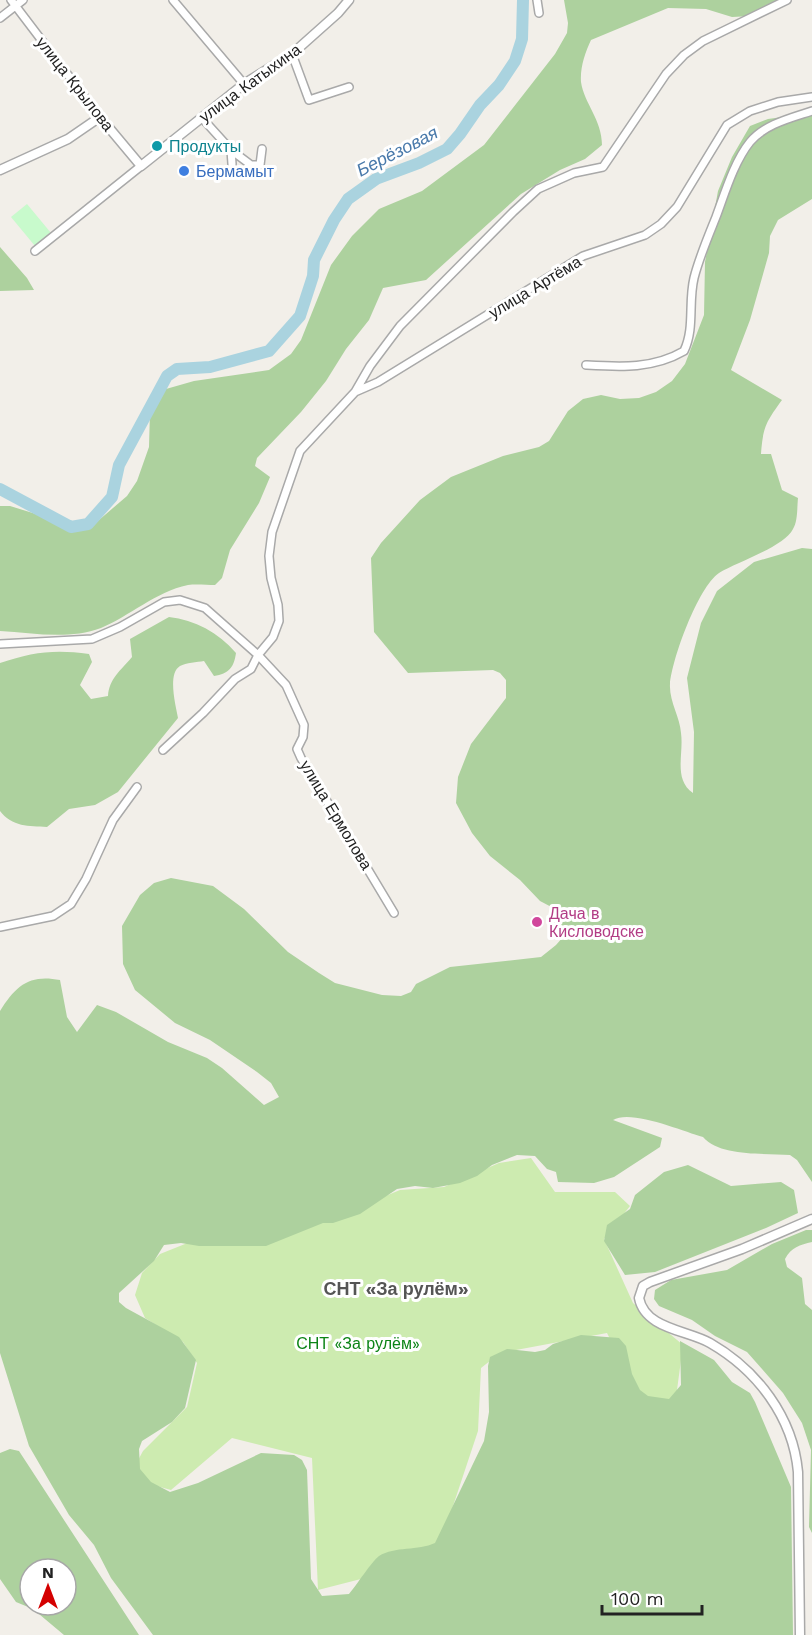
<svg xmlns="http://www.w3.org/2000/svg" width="812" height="1635" font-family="'Work Sans',sans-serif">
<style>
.grass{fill:#cdebb0}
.forest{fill:#add19e;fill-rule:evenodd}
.park{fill:#c8facc}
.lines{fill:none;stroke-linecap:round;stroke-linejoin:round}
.river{stroke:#aad3df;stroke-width:12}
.minor-casing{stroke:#a9a9a9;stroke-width:10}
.tertiary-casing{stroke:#a9a9a9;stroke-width:11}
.minor{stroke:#fff;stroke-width:7}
.tertiary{stroke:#fff;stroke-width:8}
.culture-dot{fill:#0f9aa8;stroke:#fff;stroke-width:2}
.shop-dot{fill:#3f7fe0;stroke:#fff;stroke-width:2}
.hotel-dot{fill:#d1479c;stroke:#fff;stroke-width:2}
.labels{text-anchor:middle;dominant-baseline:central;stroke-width:6;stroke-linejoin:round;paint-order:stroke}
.street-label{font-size:16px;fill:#222;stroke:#fff}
.culture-label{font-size:16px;fill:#0d838f;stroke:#fff;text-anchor:start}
.shop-label{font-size:16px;fill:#366cbe;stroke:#fff;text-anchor:start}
.hotel-label{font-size:16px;fill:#b23c85;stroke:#fff;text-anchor:start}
.park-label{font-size:16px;fill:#0c8416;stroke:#fff}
.water-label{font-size:18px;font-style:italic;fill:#4a7aab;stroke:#fff}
.neighbourhood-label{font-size:18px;font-weight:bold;fill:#555;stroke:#fff}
</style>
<rect width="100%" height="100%" fill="#f2efe9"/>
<path class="grass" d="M531,1158l24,34h60l15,14 -26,33 29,64 50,42 -8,60 -34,-4 -34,-68 -107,20 -19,15 -3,63 -43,129 -117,30 -6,-132 -80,-20 -61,52 -36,-10 1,-16 7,-13 44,-44 10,-44 -14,-21 -38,-24 -10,-23 7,-22 18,-19 30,-12 86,-1 124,-51 44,-3 55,-24z"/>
<path class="forest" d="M564,0h220l-33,16 -19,1 -26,-8 -38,-1 -77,32c-6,13 -11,27 -10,42 3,21 21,38 21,63l-17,14 -25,11 -39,24 -95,86 -43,8 -14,32 -23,29 -20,32 -25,31 -44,46 -2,8 15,11 -11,26 -29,47 -8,28 -7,7c-8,0 -19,-1 -27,0 -33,7 -58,31 -87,43 -32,12 -68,5 -101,3v-125h10l26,8 31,16h17l8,-4 35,-30 10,-15 12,-34 1,-36 16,-22 28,-8 75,-11 22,-16 10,-14 30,-75 21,-29 27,-27 43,-18 62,-46 71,-91 12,-21 1,-10z
M804,114l8,1v84l-34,21 -8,16 -1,17 -19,67 -19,50 51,30c-16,22 -19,27 -21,54h10l11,36 16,8c-1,9 0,23 -5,31 -9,18 -56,33 -74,44 -21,14 -47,86 -49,111 -1,17 10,33 11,49 3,21 -8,46 12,60l1,-61 -7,-54 14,-55 16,-32 37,-29 48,-14 10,1v633l-15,-22 -7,-5c-25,-2 -70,2 -87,-18 -21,-6 -72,-28 -90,-17l49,18 -2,9 -46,30 -20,6 -36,-1 -2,-10 -9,-3 -12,-13 -18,-1 -25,10 -15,11 -17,7 -27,5 -18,-2 -18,3 -37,25 -27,9h-10l-57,23h-67l-18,-3 -17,2 -10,16 -35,32v9l7,6 53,29 17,23 -11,48 -13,14 -30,19 -3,8 1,20 11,13 19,10 28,-9 63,-30 33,2 8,5 5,10 4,109 11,17 27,-2c7,-8 23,-33 30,-38 16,-10 39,-5 56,-13l49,-102 5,-29 -1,-46 2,-9 17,-8 28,3 10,-2 8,-6 28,-9 38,3 7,8 6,28 8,16 8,6 21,3 12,-14 -1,-44 34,19 18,22 18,11 5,9 36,85 2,148h-640l-42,-57 -17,-33 -25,-30 -40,-69 -29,-93v-342c16,-26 30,-37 60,-31l7,37 10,15 20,-27 19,7 52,30 39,16 15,10 42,37 15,-8 -8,-14 -14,-11 -47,-32 -35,-17 -40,-33 -12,-26 -1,-38 18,-31 14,-12 17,-5 42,8 31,23 44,43 31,21 16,10 47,12 19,1 10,-4 5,-8 34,-17 91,-10 15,-12 7,-8 -4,-26 -19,-10 -20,-21 -30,-24 -18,-23 -16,-30 2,-26 13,-33 35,-46v-18l-6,-7 -7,-3 -85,3 -34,-41 -3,-74 10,-15 39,-43 31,-23 52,-21 36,-9 10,-6 19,-30 15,-12 18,-4 19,4 19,-1 17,-6 16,-11 13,-17 19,-49 1,-53 13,-71 14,-34 18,-31 18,-7z
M0,247l27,31 7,12 -34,1z
M169,617c26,3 49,15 67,36 -2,14 -7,21 -22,23l-10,-15c-7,1 -18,2 -24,5 -13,8 -4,40 -2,52l-60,74 -23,13 -26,4 -22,18c-18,-1 -35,0 -47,-16v-148c32,-11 55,-14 89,-9l3,8 -12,23 11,14 17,-3c1,-17 13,-26 24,-39l-2,-18z
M688,1165l43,21 50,-4 13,8 4,23 -32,15 -111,44 -30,3 -21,-34 3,-16 23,-16 5,-14 29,-23z
M806,1230h6v12c-12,3 -21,5 -27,17l2,8 15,11 3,26 7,6v223l-3,-6 2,-77 -9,-27 -19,-30 -36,-41 -32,-16 -23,-16 -33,-14 -5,-7 1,-9 16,-10 56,-10 45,-26z
M10,1449l9,2 120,184h-75l-31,-26 -17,-7 -16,-23v-126zM30,1569h36v36h-36z"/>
<path class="park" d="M27,204l24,29 -16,13 -24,-29z"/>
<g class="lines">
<path class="river" d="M0,489l71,38 17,-3 24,-27 7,-32 48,-89 10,-7 33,-2 59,-16 31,-35 13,-40 1,-16 20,-40 14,-21 28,-20 43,-16 28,-14 13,-15 20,-29 19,-20 16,-24 7,-22 1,-39"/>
<defs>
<path id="minor" d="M11,0l89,117
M173,0l71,84
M537,0l2,13
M0,18l23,-18
M292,54l17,46 40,-13
M202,118l29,32 1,14
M231,150l20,15h9l2,-16
M35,251l106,-85
M586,365c35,2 67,4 98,-14 11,-23 4,-48 10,-73 5,-20 14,-41 22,-61 9,-24 18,-55 34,-75 15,-18 41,-24 62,-31
M355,392l23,-10 205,-126 62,-21 16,-11 16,-17 50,-82 23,-14 28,-9 34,-5
M0,644l92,-5 28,-12 44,-25 16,-2 25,8 53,47 28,30 18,40 -1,12 -6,12 4,9 93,155
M163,750l40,-37 32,-34 16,-10 7,-14 15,-18 6,-16 -1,-16 -7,-27 -2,-22 3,-24 28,-81 55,-59 15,-26 30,-40 113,-114 25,-23 36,-16 29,-6 63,-93 18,-19 19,-14 84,-41
M0,927l53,-11 18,-12 15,-25 27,-59 24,-33"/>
<path id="tertiary" d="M0,170l68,-31 32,-22 41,49 103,-82 48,-30 46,-41 11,-13
M800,1635l-2,-163c-5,-55 -41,-102 -88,-129 -23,-13 -65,-14 -71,-45l4,-12 7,-4 92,-33 70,-30"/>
</defs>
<use href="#minor" class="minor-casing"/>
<use href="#tertiary" class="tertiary-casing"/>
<use href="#minor" class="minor"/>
<use href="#tertiary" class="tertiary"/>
</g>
<circle class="culture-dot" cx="157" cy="146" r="6"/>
<circle class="shop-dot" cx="184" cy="171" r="6"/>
<circle class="hotel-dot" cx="537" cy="922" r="6"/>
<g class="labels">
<g class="street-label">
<text transform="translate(250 83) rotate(-36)">улица Катыхина</text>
<text transform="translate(75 84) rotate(52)">улица Крылова</text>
<text transform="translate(535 287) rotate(-31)">улица Артёма</text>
<text transform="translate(336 815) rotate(59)">улица Ермолова</text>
</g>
<g class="culture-label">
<text x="169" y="146">Продукты</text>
</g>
<g class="shop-label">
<text x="196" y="171">Бермамыт</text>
</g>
<g class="hotel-label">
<text x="549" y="913">Дача в<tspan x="549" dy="18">Кисловодске</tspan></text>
</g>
<g class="park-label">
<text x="358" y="1343">СНТ «За рулём»</text>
</g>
<g class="water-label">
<text transform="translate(397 151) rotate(-27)">Берёзовая</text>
</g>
<g class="neighbourhood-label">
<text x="396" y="1288">СНТ «За рулём»</text>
</g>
</g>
<g transform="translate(48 1587)"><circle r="28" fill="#ffffff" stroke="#a7a7a7" stroke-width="1.5"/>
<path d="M0-4.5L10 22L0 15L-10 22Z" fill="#d40000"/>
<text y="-9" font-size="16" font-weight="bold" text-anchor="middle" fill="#222222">N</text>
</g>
<path d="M602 1605v9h100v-9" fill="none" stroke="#222222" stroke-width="3"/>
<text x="611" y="1605" font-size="18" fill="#222222" stroke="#ffffff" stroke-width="4.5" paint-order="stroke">100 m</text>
</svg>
